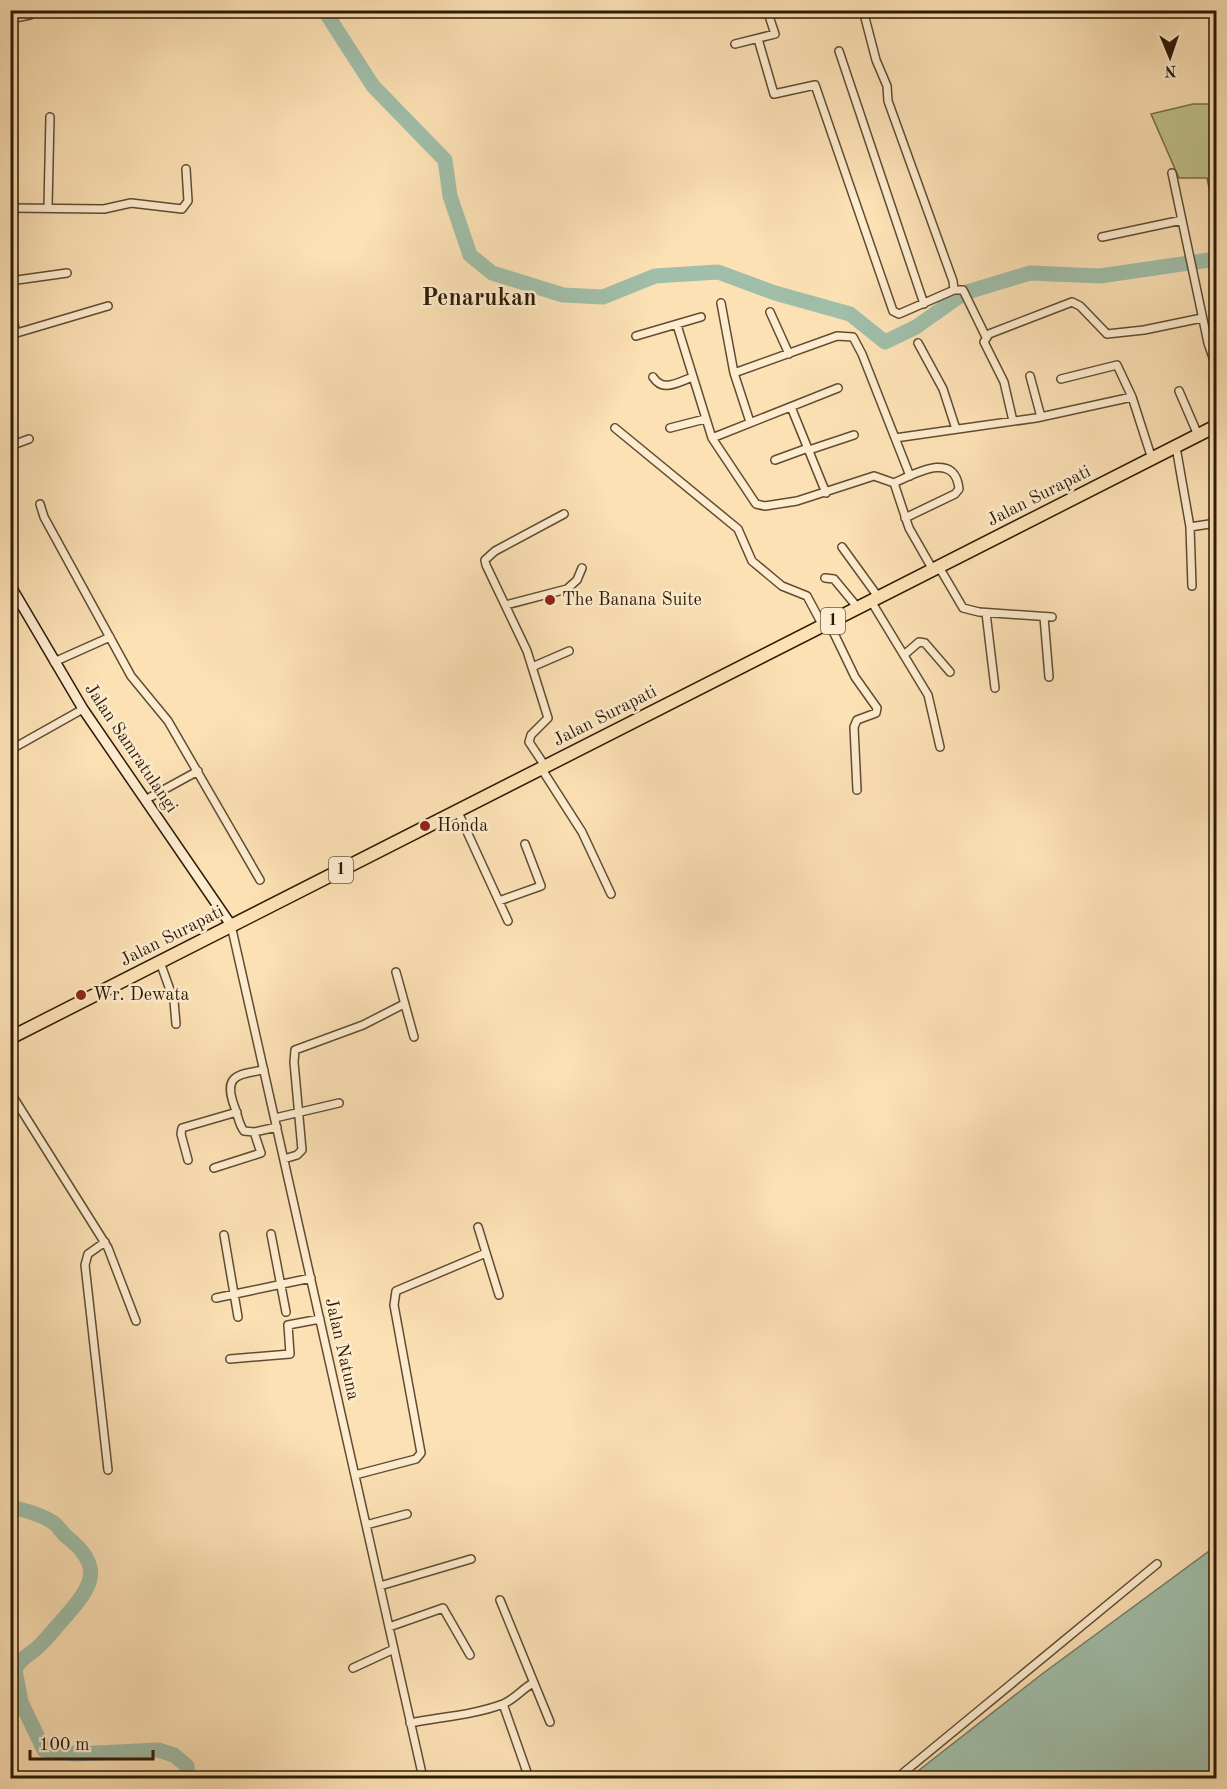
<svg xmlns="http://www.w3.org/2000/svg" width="1227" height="1789" font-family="'Old Standard TT',serif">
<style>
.green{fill:#c1c28c;stroke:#776e48;stroke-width:1.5}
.water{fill:#a0bea9;stroke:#727c67;stroke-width:1.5}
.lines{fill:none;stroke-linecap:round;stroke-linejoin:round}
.river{stroke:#a0bea9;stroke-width:15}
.minor-casing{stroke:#614c30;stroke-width:10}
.secondary-casing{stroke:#2d1a04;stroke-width:12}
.trunk-casing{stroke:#2d1a04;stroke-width:15}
.minor{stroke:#fdeccf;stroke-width:7}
.secondary{stroke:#fdeccf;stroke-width:9}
.trunk{stroke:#fce1b5;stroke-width:12}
.poi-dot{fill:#8f2418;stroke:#fdeccf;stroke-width:2}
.labels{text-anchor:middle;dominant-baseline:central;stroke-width:5;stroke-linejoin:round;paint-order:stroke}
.shield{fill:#fdeccf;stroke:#6b5941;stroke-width:1.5}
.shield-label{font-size:16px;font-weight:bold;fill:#2d1a04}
.street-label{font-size:18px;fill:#2d1a04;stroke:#fdeccf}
.poi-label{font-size:18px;fill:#2d1a04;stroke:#fdeccf;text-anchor:start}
.district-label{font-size:24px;font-weight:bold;fill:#2d1a04;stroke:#fdeccf}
</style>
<rect width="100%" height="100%" fill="#fce1b5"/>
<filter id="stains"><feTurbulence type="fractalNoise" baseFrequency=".00333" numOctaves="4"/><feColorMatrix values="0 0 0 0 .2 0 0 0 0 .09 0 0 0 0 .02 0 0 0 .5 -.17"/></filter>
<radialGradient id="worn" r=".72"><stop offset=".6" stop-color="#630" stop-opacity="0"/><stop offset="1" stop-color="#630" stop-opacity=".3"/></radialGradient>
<path class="green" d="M1193,104h23v116l-9,-42h-28l-28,-64z"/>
<path class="water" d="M1216,1546v232h-307l133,-104z"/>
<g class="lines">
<path class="river" d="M324,10l49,76 72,74 5,36 20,59 22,18 71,22 40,2 52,-21 63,-4 57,21 75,21 35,28 31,-15 48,-34 66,-20 70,3 116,-17
M10,1507c15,3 31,7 44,16 5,4 8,10 13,14 37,29 26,49 -2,80 -9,10 -18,22 -28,31 -9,8 -17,10 -22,22l6,32 23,48 32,4 82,-4 16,5 13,11 1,12"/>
<defs>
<path id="minor" d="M863,10l13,50 11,26 1,15 65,180 1,9h9l23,47
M10,19l20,-4
M758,39l16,55 41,-9 78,226 6,3 55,-24
M735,44l40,-10 -8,-24
M839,51l85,253
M1172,173l36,170 8,23
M48,207l2,-90
M10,208l94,1 27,-6 51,6 6,-8 -2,-32
M1102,237l80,-17
M10,281l57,-8
M721,303l13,70 16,49
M10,307l6,26
M770,312l19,42
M677,325l35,113 44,66 9,2 32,-5 77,-25 20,7
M10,335l98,-29
M636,336l65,-19
M918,343l25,46 13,40
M734,373l103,-37 16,1 9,17 48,122
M1030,376l11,41
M653,377c10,16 25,5 40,0
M1061,379l56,-14 15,32 20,62
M1179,391l19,44
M791,407l35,86
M1013,421l-9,-39 -20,-40 5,-8 83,-32 8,4 27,28 37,-4 58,-12
M615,428l123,101 14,32 30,25 25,10 16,30
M670,428l35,-9
M712,438l126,-50
M895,438l141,-20 96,-21
M10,446l19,-7
M1176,447l14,80 2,59
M809,450l45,-15
M775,460l33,-12
M894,483c20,-9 61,-33 65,6l-4,5 -50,24
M894,483l15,45 24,42
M40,504l4,13 87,159 37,45 92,159
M1190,527l26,-4
M842,547l37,51
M939,567l24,41 16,4 73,5
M825,578l9,1 24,29
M871,601l57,94 12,52
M506,605l61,-16 10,-9 5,-12
M986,613l9,75
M1044,617l5,60
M829,623l26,54 22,31 -1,5 -19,7 -3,7 3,63
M904,655l15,-13 6,1 25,29
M54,662l56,-25
M532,667l37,-16
M10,750l73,-41
M545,766l-16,-24 2,-7 17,-17 -21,-67 -41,-86 -1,-5 10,-9 69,-37
M541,768l41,64 29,62
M145,800l53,-29
M457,810l51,111
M499,901l42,-15 -16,-42
M231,925l192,853
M160,962l14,39 2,23
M396,972l18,65
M264,1070c-29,4 -41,7 -29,38 3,8 4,17 9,23l10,1 23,-5
M10,1092l98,156 28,73
M275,1118l64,-15
M284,1159l13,-4 5,-5 -8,-88 1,-12 68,-25 41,-21
M188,1160l-7,-26 1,-6 55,-16
M214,1168l47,-15 -7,-21
M478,1227l21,68
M271,1234l15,78
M224,1235l14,82
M105,1242l-17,12 -3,11 23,205
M216,1298l95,-20
M230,1359l60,-5 -2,-29 32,-6
M355,1475l61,-16 5,-6 -27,-148 2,-14 90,-38
M366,1525l41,-11
M380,1586l91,-27
M500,1600l50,122
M389,1627l54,-19 27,47
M353,1668l41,-19
M503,1704l26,74
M410,1723c30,-6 64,-8 93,-19 12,-5 19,-15 30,-21
M897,1778l260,-214"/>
<path id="secondary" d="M10,585l73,124 148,216"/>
<path id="trunk" d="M10,1038l1206,-612"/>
</defs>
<use href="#minor" class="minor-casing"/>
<use href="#secondary" class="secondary-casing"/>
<use href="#trunk" class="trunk-casing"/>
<use href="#minor" class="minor"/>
<use href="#secondary" class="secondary"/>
<use href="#trunk" class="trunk"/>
</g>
<g class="poi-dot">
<circle cx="550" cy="600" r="6"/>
<circle cx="425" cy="826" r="6"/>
<circle cx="81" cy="995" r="6"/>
</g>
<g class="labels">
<g class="shield">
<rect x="821" y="608" width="24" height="26" rx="4.5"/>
<rect x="329" y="857" width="24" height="26" rx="4.5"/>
</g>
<g class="shield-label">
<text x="833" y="621">1</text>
<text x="341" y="870">1</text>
</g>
<g class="street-label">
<text transform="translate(1039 496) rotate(-27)">Jalan Surapati</text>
<text transform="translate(605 716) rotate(-27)">Jalan Surapati</text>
<text transform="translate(131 748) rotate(56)">Jalan Samratulangi</text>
<text transform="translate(172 936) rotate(-27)">Jalan Surapati</text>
<text transform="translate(342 1349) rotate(77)">Jalan Natuna</text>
</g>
<g class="poi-label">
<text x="562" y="600">The Banana Suite</text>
<text x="437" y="826">Honda</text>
<text x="93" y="995">Wr. Dewata</text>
</g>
<g class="district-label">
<text x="479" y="299">Penarukan</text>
</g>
</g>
<rect width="1227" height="1789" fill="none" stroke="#fce1b5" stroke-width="36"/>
<rect x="12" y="12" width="1203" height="1765" fill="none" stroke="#2d1a04" stroke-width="3"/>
<rect x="18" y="18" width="1191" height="1753" fill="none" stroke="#2d1a04" stroke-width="1.5"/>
<g transform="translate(1170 57) rotate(178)" stroke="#fdeccf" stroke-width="4.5" paint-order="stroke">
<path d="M0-4.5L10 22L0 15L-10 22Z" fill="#2d1a04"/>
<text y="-9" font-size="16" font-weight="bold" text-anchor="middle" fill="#2d1a04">N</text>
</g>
<path d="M30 1750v9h123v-9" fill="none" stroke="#2d1a04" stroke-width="3"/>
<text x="39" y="1750" font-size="18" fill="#2d1a04" stroke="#fdeccf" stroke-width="4.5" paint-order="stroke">100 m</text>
<rect width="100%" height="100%" filter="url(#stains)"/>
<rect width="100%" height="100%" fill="url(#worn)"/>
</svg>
